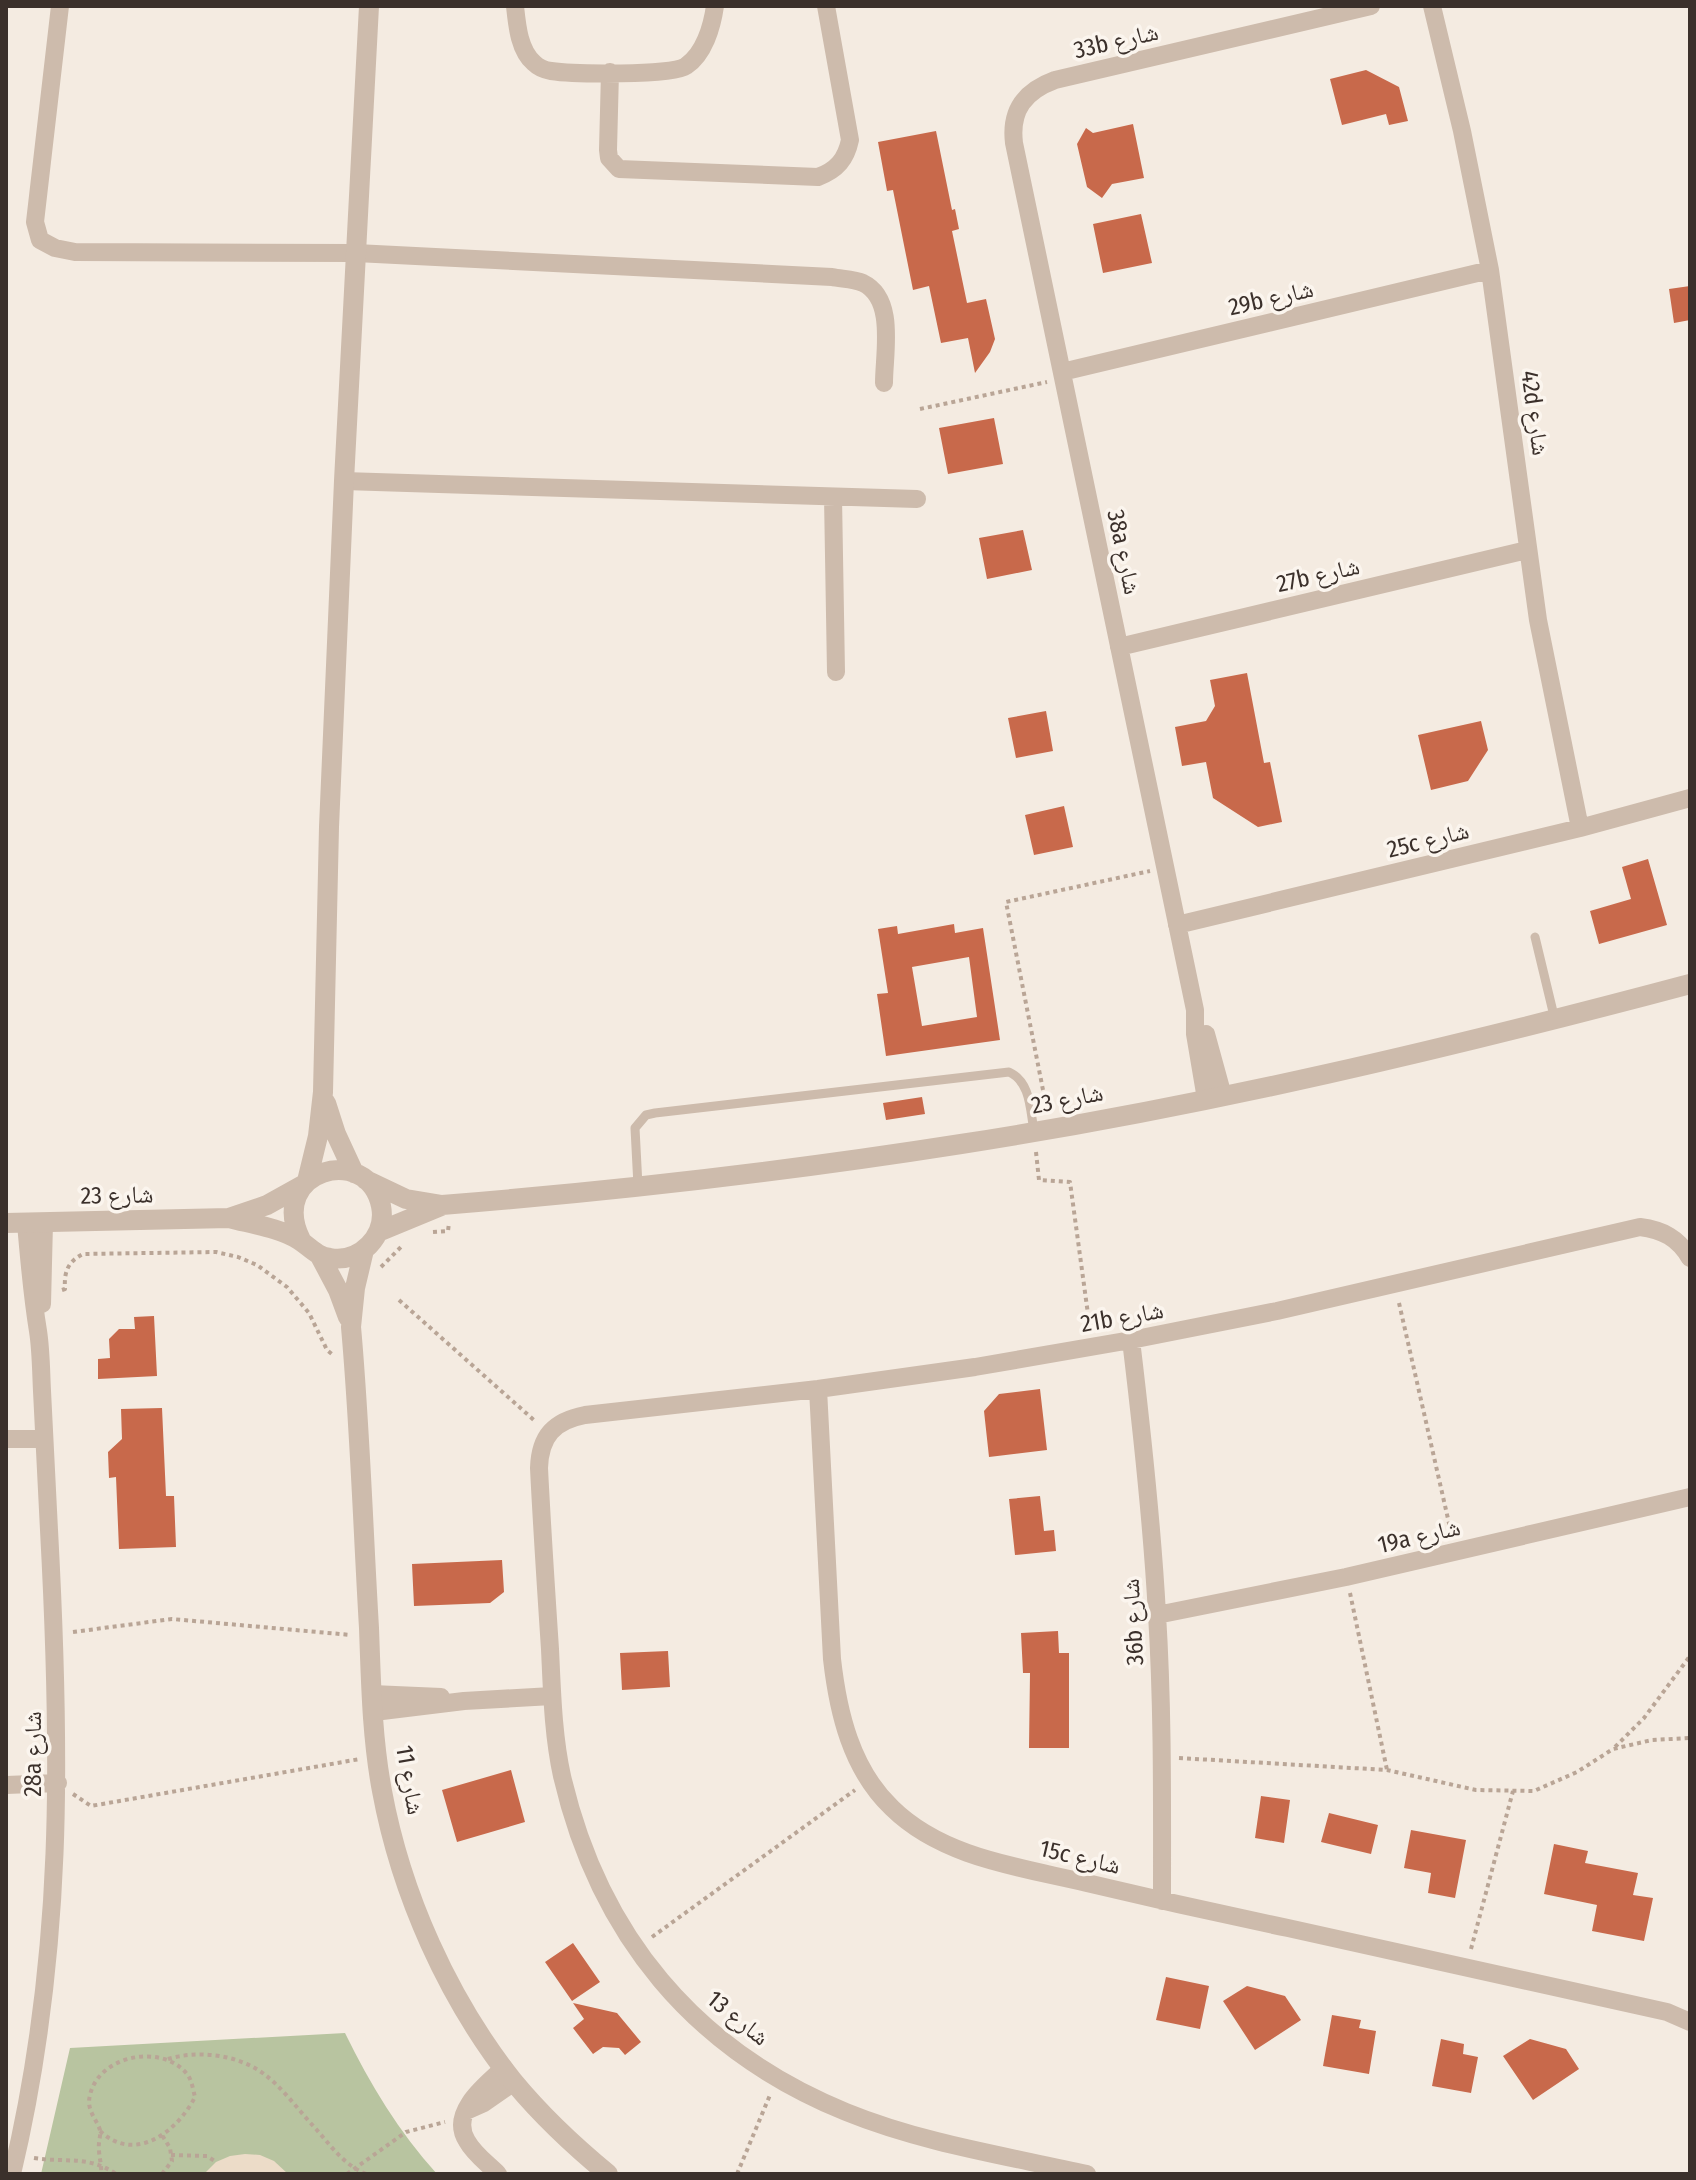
<svg xmlns="http://www.w3.org/2000/svg" width="1696" height="2180" font-family="'Fira Sans Condensed','Noto Naskh Arabic',sans-serif">
<style>
.green{fill:#b8c4a0}
.plaza{fill:#ecdcc8}
.building{fill:#c8694b;fill-rule:evenodd}
.lines{fill:none;stroke-linecap:round;stroke-linejoin:round}
.path{stroke:#b9a596;stroke-width:4;stroke-dasharray:4 4;stroke-linecap:butt}
.service{stroke:#cdbbac;stroke-width:9}
.minor{stroke:#cdbbac;stroke-width:18}
.tertiary{stroke:#cdbbac;stroke-width:20}
.labels{text-anchor:middle;dominant-baseline:central;stroke-width:7;stroke-linejoin:round;paint-order:stroke}
.street-label{font-size:24px;fill:#3b302b;stroke:#fbf5ee}
</style>
<rect width="100%" height="100%" fill="#f4ebe1"/>
<path class="green" d="M345,2033c25,51 54,99 92,141h-396l29,-126z"/>
<path class="plaza" d="M245,2154l15,1 14,6 14,13h-84l12,-12 14,-6z"/>
<path class="building" d="M1366,70l33,17 9,34 -19,4 -3,-11 -44,11 -12,-46z
M1133,124l11,54 -32,6 -10,14 -15,-11 -10,-43 9,-16 7,5z
M936,131l16,79 3,-1 4,20 -7,2 15,72 19,-4 9,40 -5,13 -15,21 -7,-35 -27,5 -12,-57 -16,4 -20,-100 -6,1 -9,-49z
M1141,214l11,49 -49,10 -10,-49z
M1690,286v34l-16,3 -5,-34z
M994,418l9,46 -55,10 -9,-46z
M1023,530l9,40 -45,9 -8,-41z
M1247,673l17,90 6,-1 12,60 -24,5 -45,-29 -7,-36 -24,4 -7,-39 31,-6 9,-15 -5,-26z
M1046,711l7,40 -37,7 -8,-40z
M1481,721l7,29 -20,31 -37,9 -13,-55z
M1064,806l9,41 -39,8 -9,-40z
M1648,859l19,66 -68,19 -9,-33 41,-12 -9,-32z
M954,924l1,9 28,-5 17,112 -114,16 -9,-62 11,-1 -10,-64 19,-3 1,8zM969,957l8,60 -55,9 -10,-59z
M922,1097l3,17 -39,6 -3,-17z
M154,1316l3,60 -59,3v-20l12,-1 -1,-19 10,-10h16l-1,-12z
M1040,1389l7,61 -58,7 -5,-46 15,-17z
M162,1408l4,88h8l2,51 -57,2 -3,-72 -7,1 -1,-26 14,-13 -1,-30z
M1040,1496l4,35 10,-1 2,21 -41,4 -6,-56z
M502,1560l2,32 -14,11 -76,3 -2,-42z
M1058,1631l1,22h10v95h-40l1,-75h-7l-2,-40z
M668,1651l2,36 -48,3 -2,-37z
M511,1770l14,52 -68,20 -15,-52z
M1261,1796l29,4 -6,43 -29,-5z
M1329,1813l49,12 -7,29 -50,-12z
M1411,1830l55,10 -11,58 -27,-5 3,-20 -27,-5z
M1554,1844l34,7 -3,12 53,10 -5,22 20,3 -9,43 -52,-10 5,-26 -53,-11z
M573,1943l27,39 -28,19 -27,-39z
M1166,1977l43,9 -9,43 -44,-9z
M1247,1986l38,10 16,24 -46,30 -32,-49z
M573,2003l44,10 24,29 -16,13 -6,-7 -16,-1 -10,7 -20,-26 11,-9z
M1332,2015l29,5 -2,8 17,3 -7,43 -46,-8z
M1441,2039l23,5 -1,10 15,3 -7,36 -39,-7z
M1530,2039l36,10 13,20 -46,31 -30,-44z"/>
<g class="lines">
<path class="path" d="M920,409l127,-27
M1043,1090l-37,-188 144,-31
M1036,1152l3,28 31,2 20,147
M433,1232l15,-1 1,-8
M381,1267l22,-22
M62,1290l3,-1c-1,-16 2,-27 18,-35l133,-2 22,5 19,8 30,22 22,26 18,37 6,5
M399,1300l136,121
M1399,1303l52,229
M1350,1593l37,177
M73,1632l99,-13 179,16
M1615,1747l29,-29 46,-62
M1179,1758l208,12 89,20 58,1 43,-19 36,-23 39,-9 38,-2
M73,1794l18,12 269,-47
M652,1937l203,-147
M1471,1949l42,-158
M168,2059c30,-9 69,-5 96,15 19,14 35,37 52,55 15,17 28,36 50,45
M100,2131c35,33 77,1 95,-34 -2,-7 -3,-17 -8,-23 -25,-31 -88,-19 -97,21 -4,15 6,23 10,35 1,6 -2,13 -1,19 0,9 3,16 2,25
M171,2155l36,1 9,6
M34,2158c32,5 54,-3 82,16
M162,2174l10,-13 -2,-13 -8,-13
M347,2174l59,-42 39,-10
M737,2174l33,-79"/>
<path class="service" d="M1535,937l20,83
M638,1186l-3,-58 11,-13 9,-2 354,-41c22,10 21,38 25,59"/>
<path class="minor" d="M60,6l-25,216 5,18 15,8 20,4 281,1 476,24c9,2 22,2 31,6 33,16 21,70 21,100
M515,6c2,19 4,44 19,57 5,5 10,7 17,8 20,3 121,5 135,-5 18,-12 26,-39 29,-60
M1432,6l30,125 28,139 48,350 42,208
M610,72l-2,78 1,8 10,11 199,8c19,-7 28,-18 32,-37l-24,-134
M1062,372l428,-102
M344,481l573,18
M833,497l3,175
M1119,647l408,-97
M1177,925l403,-97 110,-30
M1206,1034l17,62
M1206,1099l-11,-65v-24l-181,-867c-4,-33 11,-52 41,-63l316,-74
M42,1304l2,-81
M1131,1340c11,91 21,182 26,274 6,96 5,192 5,287
M818,1389l14,270c6,53 19,110 60,149 51,50 128,59 195,75 67,16 134,31 201,45 127,27 253,56 379,84l23,10
M6,1439h38
M1157,1615l189,-38 344,-80
M372,1694l69,3
M374,1712l90,-11 88,-5
M6,1785l52,-2
M466,2111l18,-8 30,-21
M12,2174c52,-218 49,-422 37,-644 -2,-46 -5,-93 -7,-139 -1,-20 -1,-41 -4,-60 -6,-36 -9,-72 -12,-108
M498,2174c-10,-10 -24,-20 -31,-33 -18,-28 18,-56 37,-73
M1087,2174c-80,-18 -165,-31 -241,-62 -152,-62 -247,-177 -284,-336 -9,-41 -10,-85 -12,-127 -4,-60 -8,-121 -11,-181 1,-32 15,-47 46,-53l233,-26 157,-22 156,-27 146,-29 363,-84c23,3 38,11 50,31"/>
<path class="tertiary" d="M326,1103l10,31 18,39
M366,1180l40,19 36,6c174,-14 347,-34 519,-61 246,-38 489,-96 729,-160
M307,1181l11,-45 5,-44 6,-265 15,-346 25,-475
M229,1218c23,6 51,10 70,22 11,7 17,16 31,18 30,5 57,-22 51,-52 -13,-64 -115,-36 -80,34
M6,1223l223,-5 38,-13 36,-20
M378,1232l63,-26
M364,1250l-9,38 -4,39c9,100 12,201 18,301 2,55 3,110 13,163 19,103 66,208 131,290 28,34 61,65 95,93
M320,1256l18,34 10,27"/>
</g>
<g class="labels">
<g class="street-label">
<text transform="translate(1116 41) rotate(-13)">33b شارع</text>
<text transform="translate(1271 298) rotate(-13)">29b شارع</text>
<text transform="translate(1535 413) rotate(82)">42d شارع</text>
<text transform="translate(1124 552) rotate(78)">38a شارع</text>
<text transform="translate(1318 575) rotate(-13)">27b شارع</text>
<text transform="translate(1428 840) rotate(-14)">25c شارع</text>
<text transform="translate(1067 1099) rotate(-11)">شارع 23</text>
<text transform="translate(117 1195) rotate(-1)">شارع 23</text>
<text transform="translate(1122 1317) rotate(-10)">21b شارع</text>
<text transform="translate(1419 1536) rotate(-13)">19a شارع</text>
<text transform="translate(1133 1622) rotate(-93)">36b شارع</text>
<text transform="translate(33 1754) rotate(-90)">28a شارع</text>
<text transform="translate(410 1780) rotate(80)">شارع 11</text>
<text transform="translate(1080 1857) rotate(13)">15c شارع</text>
<text transform="translate(738 2018) rotate(39)">شارع 13</text>
</g>
</g>
<rect width="1696" height="2180" fill="none" stroke="#3b302b" stroke-width="16"/>
</svg>
